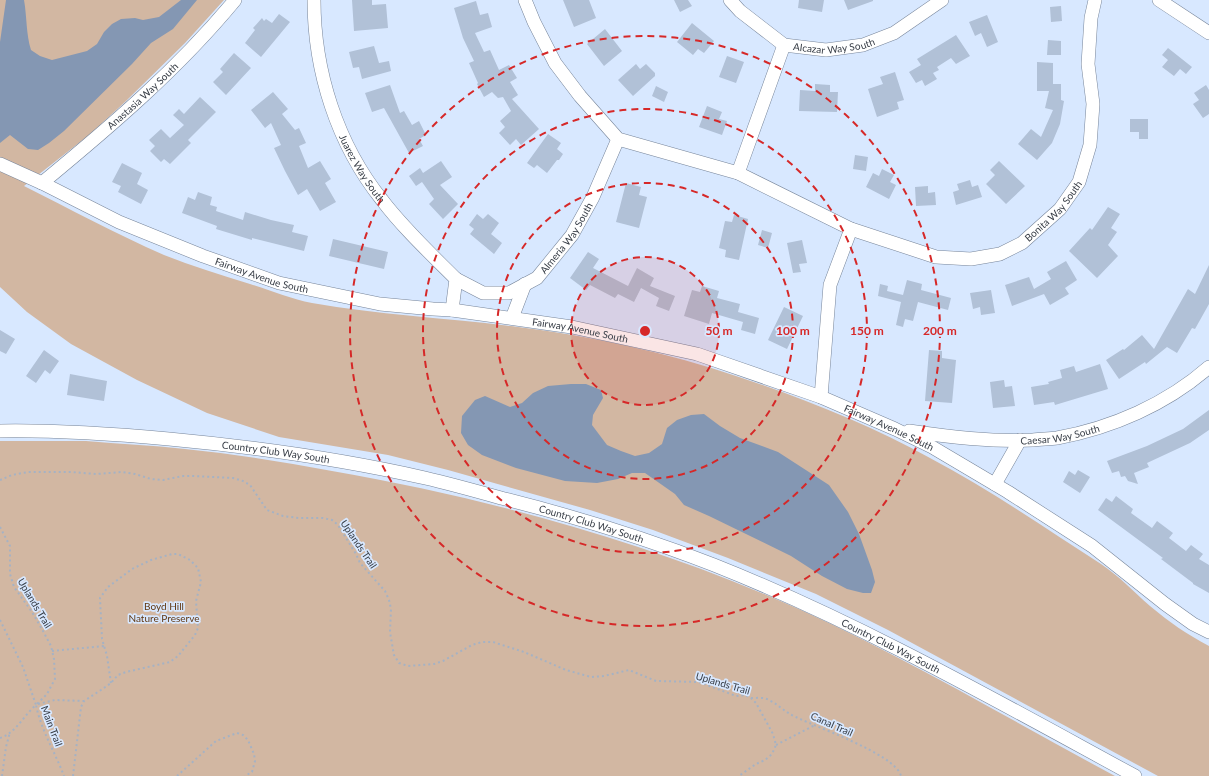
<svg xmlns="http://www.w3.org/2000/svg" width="1209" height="776" font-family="Lato,sans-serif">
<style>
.green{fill:#d2b7a2}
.water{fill:#8497b3}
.building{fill:#b1c1d7}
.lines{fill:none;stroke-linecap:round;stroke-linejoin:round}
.minor-casing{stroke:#77859a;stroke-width:14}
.path{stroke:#a5b2c4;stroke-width:2;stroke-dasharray:2 3;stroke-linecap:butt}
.minor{stroke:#fff;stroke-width:13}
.ring{fill:none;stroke:#d62828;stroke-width:2;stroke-dasharray:7 5}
.labels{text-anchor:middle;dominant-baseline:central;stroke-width:3.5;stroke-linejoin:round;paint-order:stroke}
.street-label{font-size:10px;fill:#373d46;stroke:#d8e8ff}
.park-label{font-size:10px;fill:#603711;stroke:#d8e8ff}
.centre{fill:#d62828;stroke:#d8e8ff;stroke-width:2}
.ring-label{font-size:12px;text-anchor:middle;font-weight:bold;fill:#d62828;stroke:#d8e8ff;stroke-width:3.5;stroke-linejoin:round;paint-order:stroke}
</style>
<rect width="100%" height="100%" fill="#d8e8ff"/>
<path class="green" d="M0,0h224l-39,43 -60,59 -36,33 -65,51c46,23 92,48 140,69 28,11 57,20 86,29 20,6 41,15 62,19 68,12 137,15 206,24 75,9 150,26 221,50 66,22 131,48 191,81 59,31 115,70 171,106 18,12 33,28 49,42 19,16 38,29 59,40v130h-51l-270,-146 -72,-36 -88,-36 -75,-28 -63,-20 -142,-40 -60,-15 -109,-18 -72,-24 -70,-33 -66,-36 -44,-32 -27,-25z
M86,441c33,3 66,4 99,8 49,5 98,13 147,22 149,26 297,66 437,125 120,51 232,119 346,180h-1115v-335z"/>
<path class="water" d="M6,0h18c3,17 2,34 7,50l9,6 12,4 35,-9 10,-7 7,-12 8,-8 9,-5 14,-1 8,2 16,-3 22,-17h16l-24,29 -22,14 -19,21 -68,67 -15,12 -11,7 -10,-1 -18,-14 -10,8v-101z
M571,384h15l15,6 2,8 -10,17 -1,10 15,20 14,6 14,5 14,-3 13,-9 5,-16 10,-8 14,-5 13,-1 16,12 20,12 38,14 51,33 19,27 11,22 13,36 3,12 -4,11h-8l-16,-4 -25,-13 -31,-20 -82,-40 -25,-11 -9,-11 -30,-21h-13l-14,6 -21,4 -32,-2 -49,-13 -34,-13 -14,-10 -7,-12 1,-17 13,-16 10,-4 25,11 12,-4 11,-10 15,-7z"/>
<path class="building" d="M352,0h20v5l14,-1 2,24 -34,3z
M563,0h26l7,18 -22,9z
M674,0h14l4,6 -12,6z
M799,0h25l-2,12 -24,-4z
M844,0h29v1l-25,9z
M476,1l4,14 8,-2 4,14 -17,6 9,19 6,-2 9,20 10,-5 8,13 -7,4 8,13 -6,4 27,30 -18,16 -5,-6 -6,6 -11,-12 6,-6 -5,-6 11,-10 -8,-14 -5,1 -6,-6 -8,5 -7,-13 1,-1 -9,-20 5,-2 -11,-23 -9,-30z
M1061,6l1,15 -11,1 -1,-15z
M279,14l11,8 -29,35 -16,-14 10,-13 -2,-2 9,-10 2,3 2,-2 6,4z
M987,15l11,27 -11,5 -6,-14 -6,3 -6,-14z
M692,23l22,18 -10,12 -6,-4 -5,6 -16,-13z
M605,29l17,22 -18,15 -17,-22z
M956,35l14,21 -14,8 -5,-6 -14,9 2,3 -6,3 4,6 -12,7 -3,-6 -6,3 -7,-11 12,-7 -4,-6z
M1048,40l13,1v14h-14z
M374,46l5,17 10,-2 2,10 -29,8 -3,-12 -6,1 -4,-16z
M1168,48l24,19 -6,7 -6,-5 -6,7 -12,-9 6,-7 -6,-5z
M234,53l17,15 -25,27 -13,-13 10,-10 -3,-3z
M727,56l17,6 -8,21 -17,-6z
M1037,62l16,1v21h8v16l3,1 -4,23 -8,19 -15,17 -19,-16 13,-15 10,8 12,-27 -8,-2 4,-17h-12z
M636,64l4,5 6,-5 9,9v3l-22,20 -15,-16z
M895,72l9,28 -7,2 2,7 -22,8 -9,-28 15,-5 -3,-7z
M815,84l15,1v7h8l-1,20 -38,-1 1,-21 15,1z
M390,85l10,28 4,-2 8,14 7,-4 7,14 -7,4 4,7 -14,7 -25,-45 -12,4 -7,-19z
M1206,85l3,5v24l-6,4 -10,-14 6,-4 -5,-7z
M656,86l12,6 -4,10 -12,-6z
M273,92l15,17 -6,5 13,16 4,-2 7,15 -7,3 9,22 12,-7 11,18 -6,4 11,19 -16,9 -13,-22 -9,6 -13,-24 -11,-23 7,-3 -10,-22 -6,5 -14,-18z
M200,97l16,15 -28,28 3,3 -21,21 -6,-5 -3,3 -11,-11 5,-5 -6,-6 12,-11 9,9 14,-13 -11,-10 6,-6 5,5z
M707,106l15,6 -3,7 8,2 -5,14 -23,-8z
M1130,119h18v20h-9v-7h-9z
M548,134l13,9 -4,6 6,5 -4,6h-2l-10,13 -10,-8 -3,3 -7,-5z
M855,155l13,2 -2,14 -13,-2z
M441,161l11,16 -12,8 18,19 -15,15 -14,-15 5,-5 -12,-17 -6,4 -7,-10 11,-8 3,5z
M999,161l26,25 -19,18 -20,-20 9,-9 -5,-5z
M122,163l20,10 -5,11 11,6 -7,14 -23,-12 3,-6 -9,-4z
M882,169l12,6 -4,7 6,3 -7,14 -23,-12 7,-14 6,3z
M970,180l2,7 6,-2 4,12 -26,8 -3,-13 6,-2 -2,-6z
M626,183l15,4 -2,8 8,2 -8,31 -23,-6z
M928,186v7l7,-1 1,13 -20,1 -1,-19z
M198,192l14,5 -2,8 7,2 -1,4 27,9 2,-8 26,8 23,5 -2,7 16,4 -4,15 -52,-13v2l-36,-11 1,-3 -35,-13 6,-16 7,3z
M1108,207l12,7 -9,14 6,4 -9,13 10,11 -21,22 -28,-27 21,-23 2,2z
M477,214l6,5 5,-5 11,9 -8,11 11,9 -8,11 -24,-20 4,-5 -5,-4z
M734,215l14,4 -9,41 -14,-3 1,-7 -7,-2 6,-27 7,1z
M762,230l10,3 -4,15 -10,-3z
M333,239l55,13 -4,17 -55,-13z
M802,240l5,23 -8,1 2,8 -8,1 -6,-30z
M588,252l11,7 -6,9 35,18 9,-18 17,10 -4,8 25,10 -6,15 -13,-5 3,-8 -18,-10 -7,14 -16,-8 -3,4 -25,-13 -4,5 -16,-12z
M1066,261l11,19 -12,8 4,6 -19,11 -6,-11 -32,12 -7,-21 24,-8 5,12 17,-10 -4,-7z
M1209,265v39l-14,25 -3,-1 -15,25 -10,-6 -21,17 -1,-2 -26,17 -13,-19 17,-11 1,1 18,-15 12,14 34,-60 7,5z
M907,280l15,4 -1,6 30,8 -3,12 -30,-8 -5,19 -8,-2 -2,8 -7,-2 5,-23 -23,-6 2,-12 8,2 -1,5 16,4z
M702,286l17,5 -2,7 23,6 -2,8 21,6 -4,16 -14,-4 2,-8 -31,-9 -3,11 -25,-8 8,-26 8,2z
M991,290l4,23 -14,2 -1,-8 -7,2 -3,-16z
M784,307l19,9 -16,33 -19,-9z
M0,330l15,9 -9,15 -6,-3z
M44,350l15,11 -9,13 -5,-4 -9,13 -10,-7z
M929,350l13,1v7l14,2 -4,43 -27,-2z
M1100,364l8,25 -53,16 -1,-3 -20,3 -3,-18 18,-3 -1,-2 14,-4 -2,-8 14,-4 2,6z
M70,374l37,7 -3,20 -37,-6z
M1004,380l1,7 7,-1 3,20 -22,2 -3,-26z
M1209,410v20l-19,13 -43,20 2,4 -15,6 4,11 -10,-3 -3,-5 -4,1 -2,-6 -7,2 -5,-12 40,-15 36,-17z
M1078,470l12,7 -10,16 -17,-11 6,-11 6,4z
M1116,496l17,13 -2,4 21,15 5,-7 16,12 -4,5 17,13 5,-6 12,9 -4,5 10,6v28l-16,-9v-1l-32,-24 2,-1 -65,-48 8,-12 6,4z"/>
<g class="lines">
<defs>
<g id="minor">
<path id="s1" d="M314,0c0,71 23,144 68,200 22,29 49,54 74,79l-4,31"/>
<path id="s2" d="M525,0l9,22 21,41 25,33 38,43 120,34 113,56 85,28 35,2 29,-5 22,-11 38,-34 19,-27 11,-37 3,-41 -5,-40 3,-46 4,-18"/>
<path id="s3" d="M730,0l10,11 44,34 42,5 37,-5 31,-12 48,-33"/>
<path d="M1159,0l50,33"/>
<path id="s4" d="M0,164l42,19 77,39 84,34 76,27 101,21 53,5 19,1 120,17 125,27 124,43 74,32 37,18 76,45 84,54 73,58 28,20 16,8"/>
<path d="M738,173l46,-128"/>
<path id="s5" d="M42,183c69,-57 136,-114 193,-183"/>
<path id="s6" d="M456,279l27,14h26l28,-15 35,-43 21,-38 25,-58"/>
<path d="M512,318l13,-34"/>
<path d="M821,397l9,-112 21,-56"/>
<path id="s7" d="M0,431c56,-1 113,3 169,8 86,8 172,20 256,39 26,6 51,13 76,20 72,18 144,40 213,67 146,58 283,136 421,211"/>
<path id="s8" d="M909,431c41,6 82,11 124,9 8,-1 16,-1 24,-2 55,-10 110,-34 152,-71"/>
<path d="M995,484l25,-44"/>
</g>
</defs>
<use href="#minor" class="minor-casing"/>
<path class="path" d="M0,480l12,-5 16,-3h43l25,2 26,-2 13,2 16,5 12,1 20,-4h11l39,2 10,3 7,4 17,25 16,6 16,2h24l9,2 6,5 18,29 4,9 25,28 4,9 2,9 -1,23 2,12 2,11 5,8 9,3 26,-2 9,-3 29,-16 10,-3h11l31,10 42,18 25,7 13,-1 25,-6 27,11 43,1 37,14 9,-1 6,3 5,5 17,31 3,11 -4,9 -7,6 -9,4 -17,12
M0,527l10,19v28l4,13 18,25 11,19 8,15 3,13 1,20 -8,15 -11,11
M0,620l23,47 13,38
M52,651l52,-5
M751,698c6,0 13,-1 18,2 8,4 14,10 21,14 21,12 105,39 111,62
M38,704l17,-4 29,1
M0,738c16,-5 24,-23 36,-33 5,25 19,47 28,71
M776,745l39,-20
M2,776l4,-29 4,-15
M73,776l8,-69 3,-6 17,-11 10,-7 7,-8 8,-3 44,-10 8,-6 17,-21 3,-7 -2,-27 5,-19 -3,-14 -8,-8 -12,-6h-6l-21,6 -19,9 -24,18 -8,11 2,41 5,17 4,27
M177,776l39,-35 21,-8 6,2 5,5 6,14 1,7 -3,11 -7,4"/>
<use href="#minor" class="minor"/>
</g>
<circle cx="645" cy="331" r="74" fill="#d62828" fill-opacity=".12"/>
<g class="ring">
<circle cx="645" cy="331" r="74"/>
<circle cx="645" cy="331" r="148"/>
<circle cx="645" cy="331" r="222"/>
<circle cx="645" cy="331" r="295"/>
</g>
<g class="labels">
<g class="street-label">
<text stroke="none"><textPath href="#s3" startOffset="121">Alcazar Way South</textPath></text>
<text stroke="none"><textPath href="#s5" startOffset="133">Anastasia Way South</textPath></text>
<text stroke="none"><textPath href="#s1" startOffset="178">Juarez Way South</textPath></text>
<text stroke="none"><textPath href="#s2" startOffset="643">Bonita Way South</textPath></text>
<text stroke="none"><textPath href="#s6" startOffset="138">Almeria Way South</textPath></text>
<text stroke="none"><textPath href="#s4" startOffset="285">Fairway Avenue South</textPath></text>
<text stroke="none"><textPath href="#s4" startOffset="609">Fairway Avenue South</textPath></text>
<text stroke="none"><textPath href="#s4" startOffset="934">Fairway Avenue South</textPath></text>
<text stroke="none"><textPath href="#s8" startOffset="152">Caesar Way South</textPath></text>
<text stroke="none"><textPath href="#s7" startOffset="277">Country Club Way South</textPath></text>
<text stroke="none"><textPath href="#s7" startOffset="601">Country Club Way South</textPath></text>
<text transform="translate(359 544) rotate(56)">Uplands Trail</text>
<text transform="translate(35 603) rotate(59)">Uplands Trail</text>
<text stroke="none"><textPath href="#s7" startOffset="925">Country Club Way South</textPath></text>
<text transform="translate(723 683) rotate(16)">Uplands Trail</text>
<text transform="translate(832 724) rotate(24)">Canal Trail</text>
<text transform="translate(52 726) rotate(69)">Main Trail</text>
</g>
<g class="park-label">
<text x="164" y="606">Boyd Hill<tspan x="164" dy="12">Nature Preserve</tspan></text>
</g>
</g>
<circle cx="645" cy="331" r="6" class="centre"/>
<g class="ring-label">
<text x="719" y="335">50 m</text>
<text x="793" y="335">100 m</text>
<text x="867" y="335">150 m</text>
<text x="940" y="335">200 m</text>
</g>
</svg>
